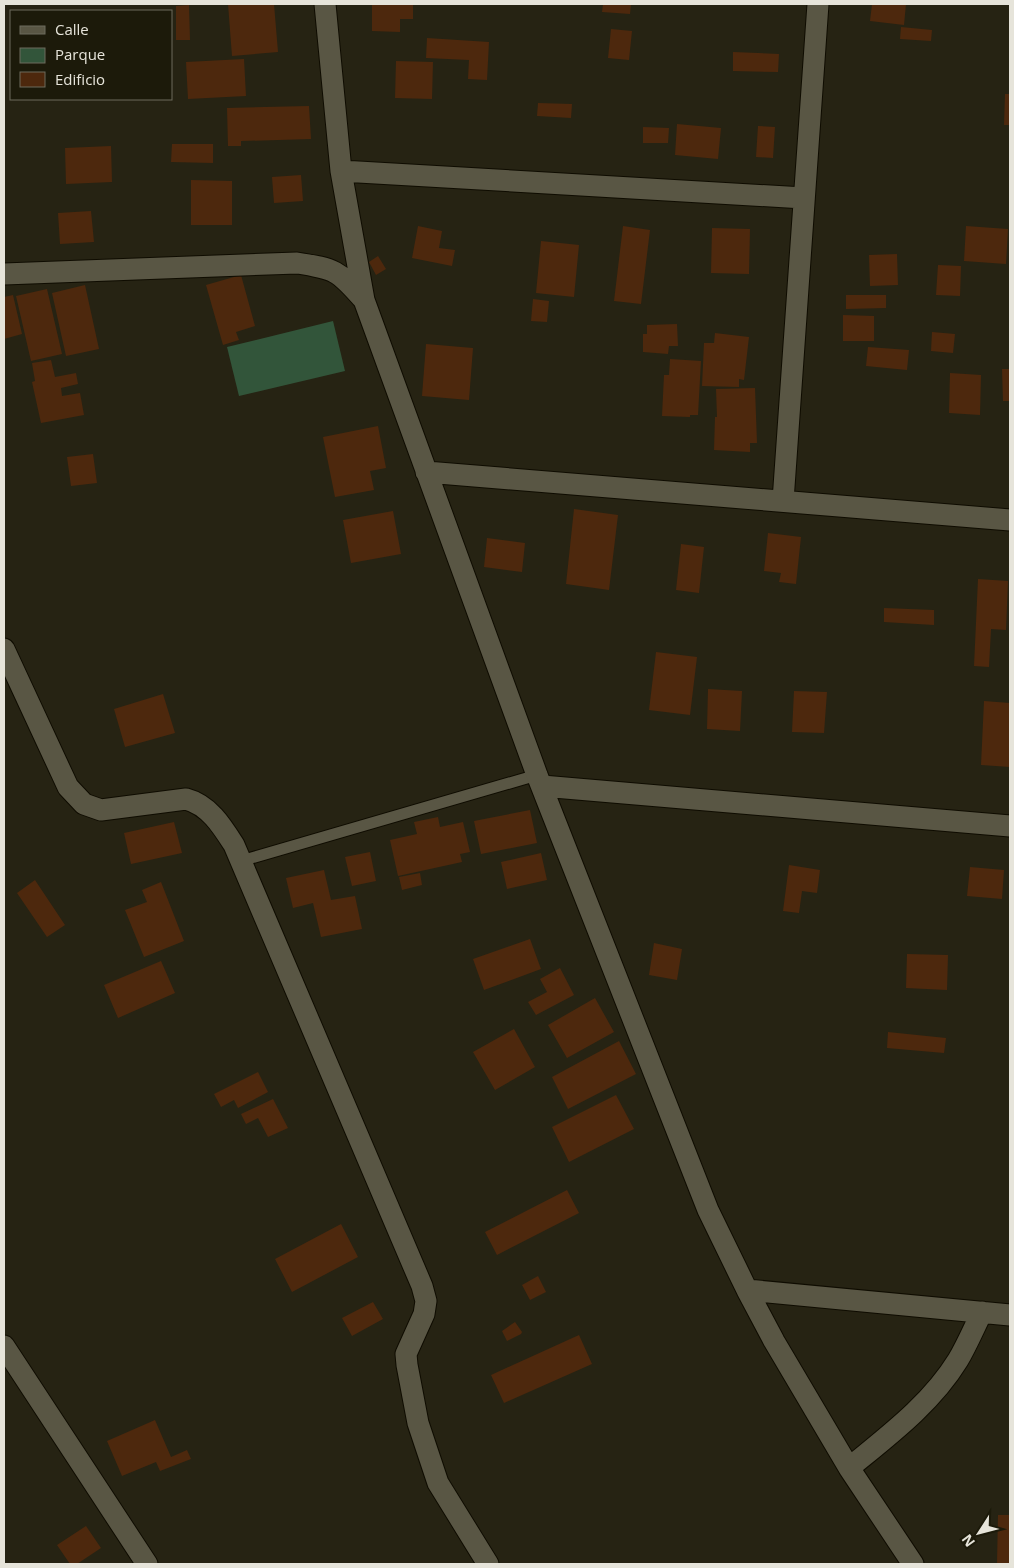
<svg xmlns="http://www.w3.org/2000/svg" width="1014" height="1568" font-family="'Open Sans',sans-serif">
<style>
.green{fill:#32553a}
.building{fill:#4d280d}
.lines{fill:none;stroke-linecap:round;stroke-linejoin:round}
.lane-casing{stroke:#0f0c01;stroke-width:13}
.street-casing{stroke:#0f0c01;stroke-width:23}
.lane{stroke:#595644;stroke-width:11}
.street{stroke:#595644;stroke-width:21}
</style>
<rect width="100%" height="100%" fill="#262313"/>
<path class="green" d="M333,321l12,50 -106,25 -12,-49z"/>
<path class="building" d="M228,4h46l4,48 -46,4z
M372,4h41v15h-13v13l-28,-1z
M603,4h28l-1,10 -28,-2z
M872,4h34l-2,21 -34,-4z
M189,5l1,35h-14v-34z
M901,27l31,3 -1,11 -31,-2z
M611,29l21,2 -3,29 -21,-2z
M427,38l62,4 -2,38 -19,-1 1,-19 -43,-2z
M733,52l46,2 -1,18 -45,-1z
M244,59l2,37 -58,3 -2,-37z
M396,61l37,1 -1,37 -37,-1z
M1005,94h5v31h-6z
M538,103l34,1 -1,14 -34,-2z
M309,106l2,33 -70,2v5h-13l-1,-38z
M677,124l44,4 -3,31 -43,-4z
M758,126l17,1 -2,31 -17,-1z
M643,127l26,1 -1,15h-25z
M172,144h41v19l-42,-1z
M111,146l1,36 -46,2 -1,-36z
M301,175l2,26 -29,2 -2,-26z
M191,180l41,1v44h-41z
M91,211l3,31 -34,2 -2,-31z
M418,226l24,5 -3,17 16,2 -3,16 -40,-8z
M623,226l27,4 -9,74 -27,-3z
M966,226l42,3 -2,35 -42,-3z
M712,228l38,1 -1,45 -38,-1z
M541,241l38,4 -5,52 -38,-4z
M897,254l1,31 -28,1 -1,-31z
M378,256l8,13 -10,6 -7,-13z
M938,265l23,1 -1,30 -24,-1z
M241,275l14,51 -19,6 3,8 -16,5 -17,-60z
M85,285l14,64 -33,7 -14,-63z
M47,289l15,65 -31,7 -15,-65z
M13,295l9,39 -18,5v-42z
M846,295h40v13l-40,1z
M533,299l16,2 -2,21 -16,-1z
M843,315l31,1v25h-31z
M677,324l1,22h-9l-1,8 -25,-2v-18h4v-9z
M932,332l23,2 -2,19 -22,-2z
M715,333l34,4 -5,43 -5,-1v8l-37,-1 2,-43h10z
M426,344l47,4 -4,52 -47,-4z
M868,347l41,3 -2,20 -41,-4z
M670,359l31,2 -3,54h-8v2l-28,-1 2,-41h5z
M51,360l4,17 21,-4 2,11 -17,4 1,8 18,-3 4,22 -43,8 -9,-41 3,-1 -3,-18z
M1002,369h8v32h-7z
M950,373l31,2 -1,40 -31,-2z
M755,388l2,55h-7v9l-36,-2 1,-33h2l-1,-28z
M378,426l8,42 -16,3 4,19 -39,7 -12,-60z
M93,454l4,29 -26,3 -4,-29z
M574,509l44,6 -9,75 -43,-6z
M393,511l8,43 -50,9 -8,-43z
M768,533l33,4 -5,47 -17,-2 2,-9 -17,-2z
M487,538l38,5 -3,29 -38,-5z
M681,544l23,3 -5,46 -23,-3z
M978,579l30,2 -2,49 -15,-1 -2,38 -15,-1z
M884,608l50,2v15l-50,-3z
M656,652l41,5 -7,58 -41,-5z
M708,689l34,2 -2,40 -33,-2z
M794,691l33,1 -3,41 -32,-1z
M163,694l12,39 -50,14 -11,-38z
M984,701l26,2v64l-29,-2z
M530,810l7,33 -56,11 -7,-33z
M438,817l2,10 23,-5 7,30 -10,2 2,8 -64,14 -8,-36 27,-6 -3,-12z
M174,822l8,31 -51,11 -7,-31z
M370,852l6,29 -24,5 -7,-29z
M541,853l6,27 -40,9 -6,-27z
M789,865l31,5 -3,23 -15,-2 -3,22 -16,-2z
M970,867l34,3 -2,29 -35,-3z
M324,870l7,30 24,-4 7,33 -41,8 -8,-34 -20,5 -7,-30z
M420,873l2,12 -20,5 -3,-13z
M35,880l30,45 -18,12 -30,-44z
M161,882l23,59 -40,16 -19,-47 22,-8 -5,-12z
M530,939l11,30 -57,21 -11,-31z
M654,943l28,6 -5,31 -28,-5z
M907,954l41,1 -1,35 -41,-2z
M161,961l14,32 -57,25 -14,-33z
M560,968l14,27 -38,20 -8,-13 19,-10 -7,-13z
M595,998l19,34 -47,26 -19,-33z
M514,1029l21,38 -40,23 -22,-38z
M888,1032l58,6 -2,15 -57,-5z
M619,1041l17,33 -68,35 -16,-32z
M258,1072l10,20 -30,16 -4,-8 -13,7 -7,-13z
M616,1095l18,34 -65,33 -17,-35z
M273,1099l15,29 -20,9 -10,-19 -12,6 -5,-10z
M567,1190l12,23 -82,42 -12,-23z
M341,1224l17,33 -66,35 -17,-33z
M538,1276l8,16 -16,8 -8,-15z
M373,1302l10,17 -31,17 -10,-18z
M515,1322l7,10 -1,2 -14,7 -5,-10z
M579,1335l13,29 -88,39 -13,-28z
M155,1420l16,37 16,-7 4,9 -31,12 -4,-9 -34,14 -15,-35z
M998,1515h12v49h-13z
M86,1526l15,22 -24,16h-7l-13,-19z"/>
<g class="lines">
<defs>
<path id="lane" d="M241,861l296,-86"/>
<path id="street" d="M325,4l16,167 23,129 173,475 171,435 39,80 27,51 75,127 64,96
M341,171l463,27
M4,274l293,-11c38,6 41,7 66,36
M426,472l584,48
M783,501l35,-497
M4,649l64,138 16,17 17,6 85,-11c23,6 36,27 48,46l188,441 4,15 -2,13 -18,40 1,11 11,58 20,60 50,81
M542,786l468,40
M747,1290l263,25
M4,1346l143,218
M849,1468c39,-32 82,-64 109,-108 9,-15 16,-32 24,-48"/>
</defs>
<use href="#lane" class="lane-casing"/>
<use href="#street" class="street-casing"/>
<use href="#lane" class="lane"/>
<use href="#street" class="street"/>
</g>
<rect width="1014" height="1568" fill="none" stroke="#e6e4da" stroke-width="10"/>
<rect x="10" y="10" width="162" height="90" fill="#1c1a0a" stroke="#6d6b5d"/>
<rect x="20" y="26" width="25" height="8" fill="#595644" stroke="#6d6b5d"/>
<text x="55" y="35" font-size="15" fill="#e6e4da">Calle</text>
<rect x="20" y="48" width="25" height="15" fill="#32553a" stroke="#6d6b5d"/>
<text x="55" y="60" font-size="15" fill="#e6e4da">Parque</text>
<rect x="20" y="72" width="25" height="15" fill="#4d280d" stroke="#6d6b5d"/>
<text x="55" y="85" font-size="15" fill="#e6e4da">Edificio</text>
<g transform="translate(979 1533) rotate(234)" stroke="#1c1a0a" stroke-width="4" paint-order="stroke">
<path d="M0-4L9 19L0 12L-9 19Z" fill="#e6e4da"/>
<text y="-8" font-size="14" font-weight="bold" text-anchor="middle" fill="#e6e4da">N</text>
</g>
</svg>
